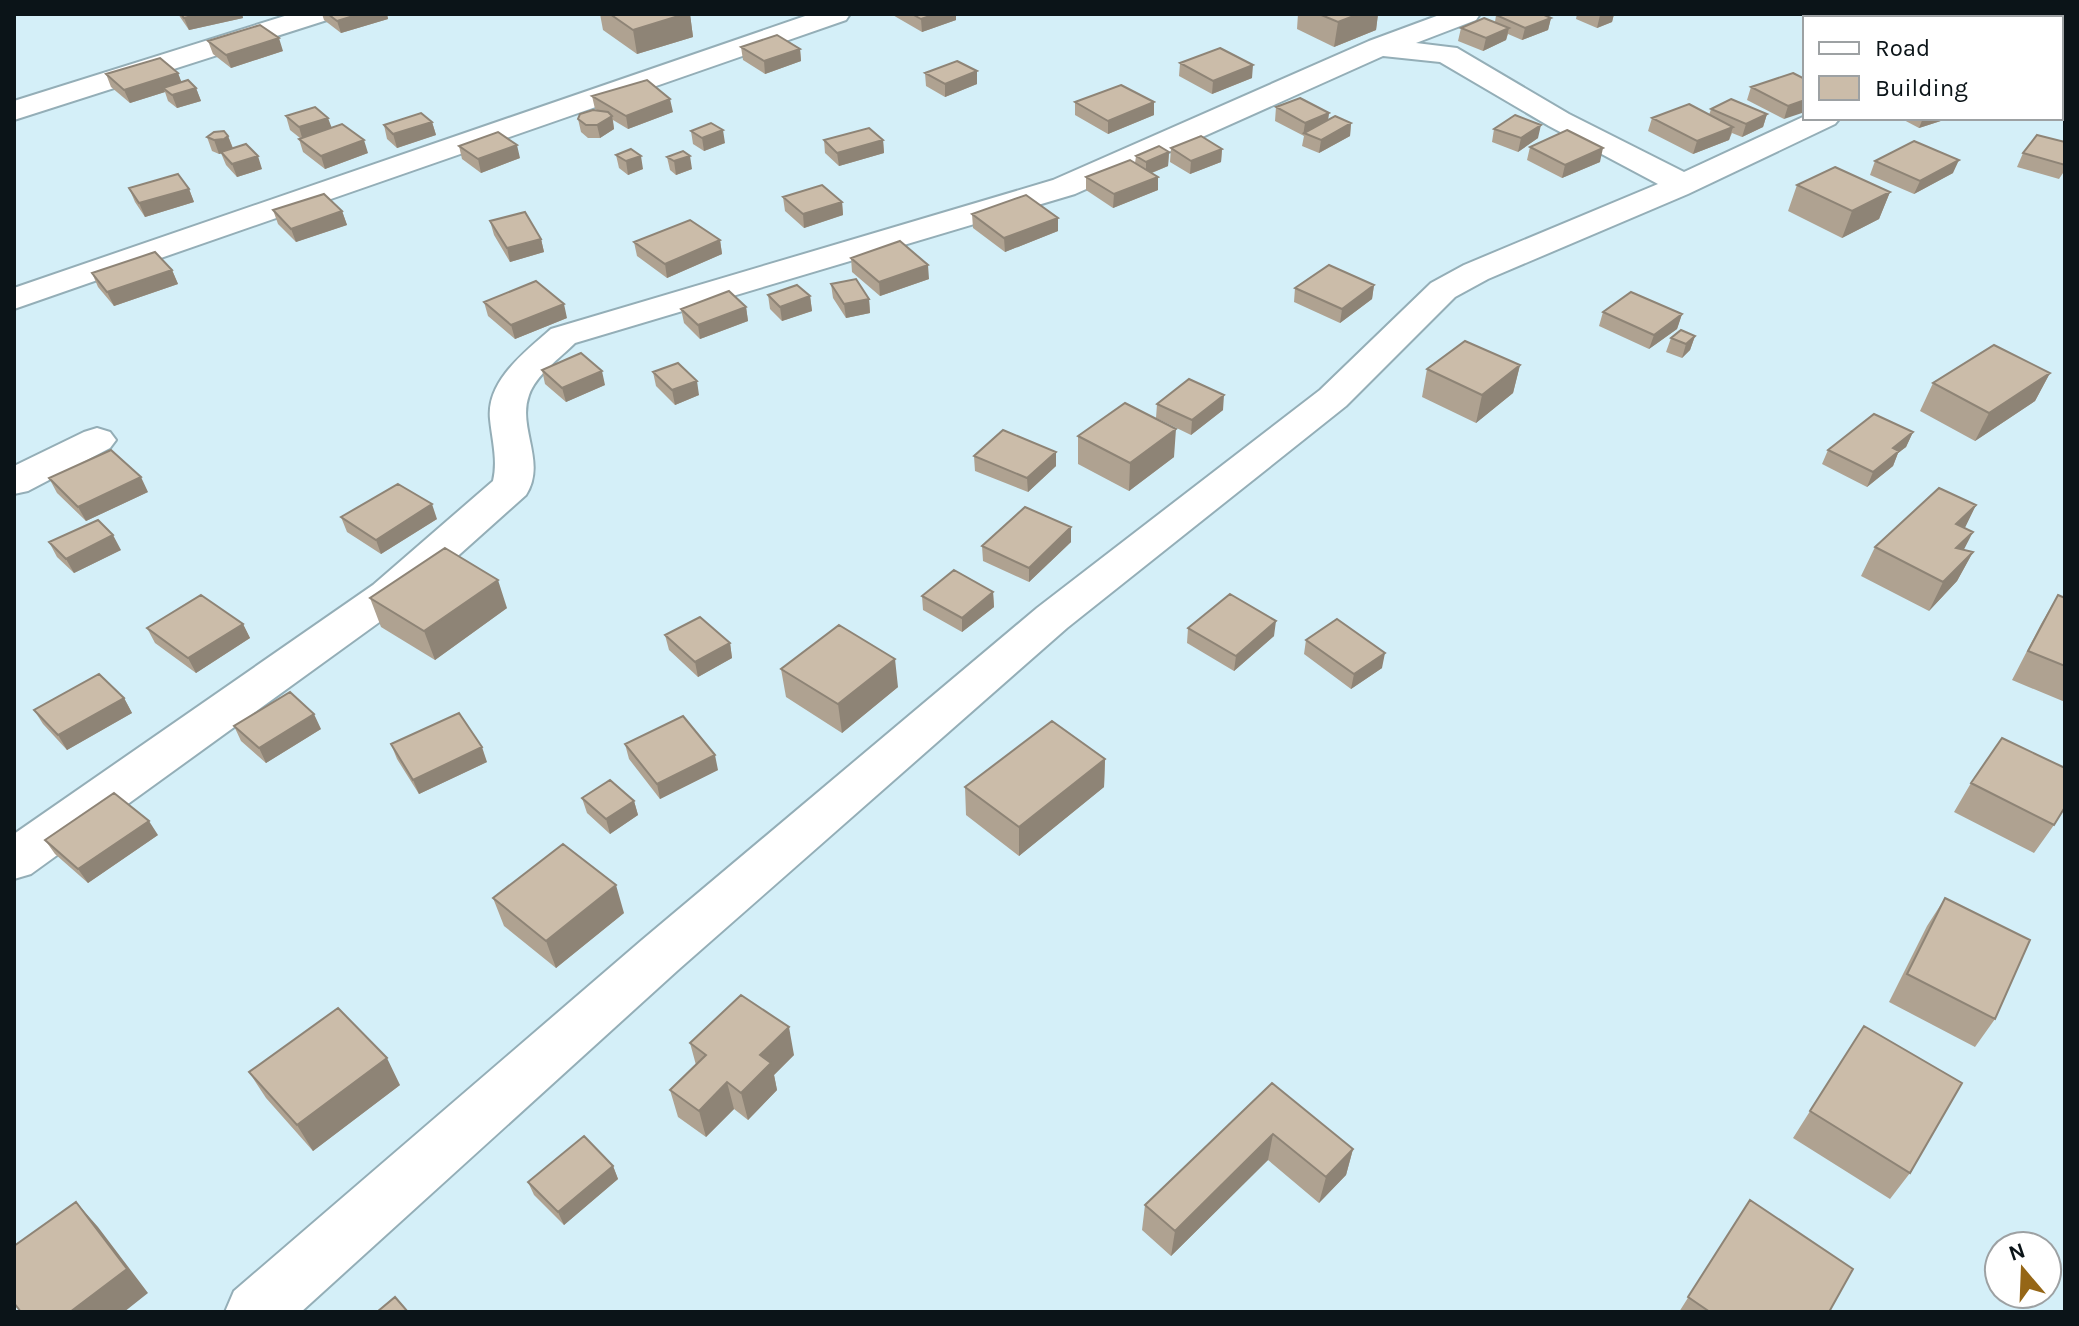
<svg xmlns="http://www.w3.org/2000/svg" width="2079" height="1326" font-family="Karla,sans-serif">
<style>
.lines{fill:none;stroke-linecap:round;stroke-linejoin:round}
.minor-casing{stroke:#94aeb7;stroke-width:4}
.minor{fill:#fff;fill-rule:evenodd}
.wall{fill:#afa291}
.shaded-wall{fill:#8e8476}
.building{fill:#cbbca9;stroke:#8e8476;stroke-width:2}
</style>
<rect width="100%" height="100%" fill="#d4eff8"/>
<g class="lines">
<defs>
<path id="minor" d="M291,14h40l-4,6 -313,100v-19z
M811,14h39l-4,6 -832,289v-21z
M1442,14h38l-4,6 -60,23 41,5 112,66 115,58 121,-56 35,2 -5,6 -147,70 -200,85 -33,18 -109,109 -279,222 -389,342 -377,342h-76l9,-21 408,-351 395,-332 283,-218 111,-107 33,-18 194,-81 -109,-58 -109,-64 -57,-6 -308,138 -500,149c-15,15 -39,32 -46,52 -12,33 18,67 -3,100l-123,110 -372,269 -17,5v-45l359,-249 120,-104c5,-21 -1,-41 -3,-62 -4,-38 35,-67 61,-90l502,-149 316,-139z
M97,428l13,4 6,8 -6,8 -82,43 -14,3v-28l70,-34z"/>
</defs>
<use href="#minor" class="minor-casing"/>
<use href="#minor" class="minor"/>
</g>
<path class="wall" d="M178,14h64l1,4 -54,12z
M322,14h65l1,5 -47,14 -17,-13z
M600,14h90l3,23 -56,17 -34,-24z
M891,14h65v6l-34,12z
M1298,14h80l-2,16 -42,17 -37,-18z
M1577,14h37l-2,8 -15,6 -21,-9z
M1496,15l55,3 -3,12 -26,10 -14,-6 -2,6 -23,11 -25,-10 3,-13 34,-6z
M208,41l75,10 -52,17 -18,-14z
M741,47l59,2 1,12 -36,13 -22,-14z
M1180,63l72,15 -40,16 -33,-18z
M178,73l3,9 15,6 5,13 -24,7 -9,-7 -3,-9 -35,11 -19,-16 -5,-13z
M925,73l52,11 -32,13 -19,-11z
M1805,79l-21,40 -37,-19 4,-13z
M592,96l81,16 -45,17 -15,-9 1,9 -14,9h-12l-7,-6 -3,-13 19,-9 -2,-1z
M1075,102h79v13l-46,19 -33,-19z
M1276,107l53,6 -1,7 23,3 -1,13 -31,17 -17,-7 2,-10 -29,-15z
M1711,109l56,5 -4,13 -21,10 -10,-4 -3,7 -36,14 -45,-23 4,-13 57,-3z
M286,116l46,11 36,26 -43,16 -22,-17 -4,-13 1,-1 -10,-8z
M1900,118h50l-31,10z
M432,122l4,13 -39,13 -10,-9 -3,-14z
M1494,129l44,9 -20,14 -26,-10z
M691,131l34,12 -21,8 -11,-7z
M228,136l5,12 29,21 -25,8 -11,-12 -5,-12 -2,1 -7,-3 -5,-14z
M824,140h59l1,13 -45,13 -14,-13z
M2065,142v28l-6,9 -42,-12 6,-14z
M459,146l61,12 -39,15 -19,-14z
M1530,147l70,15 -38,16 -35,-18z
M1171,148l51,1 -1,13 -31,12 -20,-12z
M1169,152l-1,14 -16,7 6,17 -45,18 -27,-18v-13l49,-14 1,-7z
M616,155l27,14 -15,6 -9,-7z
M667,157l25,12 -16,6 -6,-5z
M1875,161l78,12 -39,21 -44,-19z
M1797,185l93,7 -11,27 -37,19 -54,-27z
M129,188l60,1 5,13 -49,15 -10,-15z
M783,197l59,5 1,13 -39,13 -19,-17z
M273,210l69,1 5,14 -51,17 -18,-18z
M972,214l86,17 -53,21 -32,-24z
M490,221l51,18 3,13 -34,10 -16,-27z
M720,240l2,14 -55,24 -30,-22 -3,-14z
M851,258l78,21 -49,17 -28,-24z
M172,270l6,14 -64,22 -16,-19 -6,-14z
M831,284l38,15 1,14 -24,5 -13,-20z
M1374,285l-2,14 -32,24 -46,-21 1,-14z
M768,295l42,1 2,15 -30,10 -12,-12z
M484,302l83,16 -52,21 -27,-23z
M746,307l2,14 -48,18 -16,-16 -3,-14z
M1603,312l79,2 -5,15 -28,20 -50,-23z
M1695,336l-5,14 -8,8 -16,-6 5,-14z
M1520,365l-7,28 -37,30 -54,-26 5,-28z
M542,370l63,15 -39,17 -21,-18z
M653,372l46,23 -24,10 -19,-19z
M2050,373l-15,28 -60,40 -55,-30 13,-28z
M1157,404l66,6 -32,25 -35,-17z
M1913,432l-7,15 -8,6 -5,13 -26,21 -45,-23 6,-14z
M1078,436l96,21 -45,34 -51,-27z
M1056,452v14l-28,26 -53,-21 -1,-15z
M49,478l99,14 -62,29 -29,-28z
M1976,505l-12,23v22l9,2 -16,29 -28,30 -68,-35 14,-29z
M341,517l96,2 -56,35 -34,-22z
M1071,527v15l-42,40 -46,-21 -1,-15z
M49,542l72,8 -47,23 -17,-16z
M993,592l1,15 -32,25 -39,-22 -1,-14z
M2058,595l7,3v104l-53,-22 29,-56z
M370,598l137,10 -72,52 -54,-33z
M243,624l7,14 -54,35 -41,-30 -8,-15z
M1188,628l86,8 -40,35 -47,-28z
M665,635l65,8 2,15 -34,19 -29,-27z
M1306,640l76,28 -31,21 -47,-35z
M781,669l117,18 -56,46 -56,-36z
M124,698l8,15 -65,37 -24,-26 -9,-14z
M234,726l87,3 -55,34 -25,-22z
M391,744l96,18 -68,32 -22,-35z
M625,744l93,26 -58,29 -31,-40z
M1105,759l-1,28 -85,69 -53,-41 -1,-28z
M1971,783l83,42 -20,28 -80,-41z
M582,798l52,3 4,14 -28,19 -23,-21z
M158,835l-70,48 -33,-29 -10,-14z
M493,898l131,15 -68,55 -52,-42z
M1945,898l50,121 -20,28 -86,-45 38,-76z
M1864,1026l46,147 -20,26 -97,-61z
M690,1043l104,12 -20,20 3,15 -29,30 -14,-11 -28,28 -28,-20 -8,-27 26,-25z
M249,1072l151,13 -87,66 -47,-53z
M1272,1083l81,66 -7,26 -27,28 -51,-43 -97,96 -29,-26 3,-25z
M613,1166l5,13 -54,46 -30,-30 -6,-13z
M1750,1200l79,112h-150z"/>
<path class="shaded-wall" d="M200,14h42l1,4 -54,12 -5,-12z
M360,14h27l1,5 -47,14 -4,-12z
M685,14h5l3,23 -56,17 -4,-24z
M936,14h20v6l-34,12 -1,-13z
M1359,14h19l-2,16 -42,17 4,-25z
M1604,14h10l-2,8 -15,6 3,-13z
M1551,18l-3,12 -26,10 3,-12z
M1509,28l-3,12 -23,11 3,-13z
M279,38l4,13 -52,17 -5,-13z
M800,49l1,12 -36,13 -1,-13z
M1253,65l-1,13 -40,16 1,-13z
M977,71v13l-32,13v-13z
M178,73l5,13 -20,2 2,4 -35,11 -6,-13z
M196,88l5,13 -24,7 -5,-13z
M670,99l3,13 -45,17 -2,-13z
M1805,100v12l-21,7 4,-13z
M1154,102v13l-46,19v-13z
M1329,113l-2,13 -23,7 -1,3 2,-13z
M1767,114l-4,13 -21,10 4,-13z
M612,116l2,13 -14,9 -3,-13z
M328,118l5,13 -30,10 -4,-14z
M1923,118h27l-31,10z
M432,122l4,13 -39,13 -4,-14z
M1351,123l-1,13 -31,17 2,-13z
M1541,125l-3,13 -20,14 3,-14z
M1733,127l-4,13 -36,14 4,-13z
M723,130l2,13 -21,8 -2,-13z
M228,136l5,13 -4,3 -10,2 -5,-14z
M364,140l4,13 -43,16 -4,-13z
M883,140l1,13 -45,13 -2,-13z
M517,145l3,13 -39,15 -3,-14z
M1603,148l-3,14 -38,16 3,-13z
M1222,149l-1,13 -31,12 1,-13z
M1169,152l-1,14 -22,9v-13z
M258,156l4,13 -25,8 -5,-13z
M641,156l2,13 -15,6 -2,-14z
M690,156l2,13 -16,6 -2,-14z
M1959,160l-6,13 -39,21 6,-13z
M1158,177v13l-45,18 1,-14z
M189,189l5,13 -49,15 -6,-14z
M1890,192l-11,27 -37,19 10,-27z
M842,202l1,13 -39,13 -1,-14z
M342,211l5,14 -51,17 -5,-13z
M1058,218v13l-53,21 -1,-14z
M541,239l3,13 -34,10 -3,-14z
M720,240l2,14 -55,24 -2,-14z
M928,265l1,14 -49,17 -1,-14z
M172,270l6,14 -64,22 -7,-14z
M1374,285l-2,14 -32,24 2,-14z
M810,296l2,15 -30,10 -2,-14z
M869,299l1,14 -24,5 -2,-14z
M564,304l3,14 -52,21 -4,-14z
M746,307l2,14 -48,18 -2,-14z
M1682,314l-5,15 -28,20 5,-14z
M1695,336l-5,14 -8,8 4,-14z
M1520,365l-7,28 -37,30 6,-28z
M602,371l3,14 -39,17 -4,-14z
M2050,373l-15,28 -60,40 14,-28z
M697,381l2,14 -24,10 -3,-15z
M1224,395l-1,15 -32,25 1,-15z
M1176,429l-2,28 -45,34 1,-28z
M1913,432l-7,15 -8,6 -5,13 -26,21 6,-15 20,-24z
M1056,452v14l-28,26 -1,-14z
M141,477l7,15 -62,29 -8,-14z
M432,504l5,15 -56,35 -5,-14z
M1976,505l-14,29 -6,-10z
M1071,527v15l-42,40v-14z
M1973,532l-15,29 -2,-13z
M113,535l8,15 -47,23 -8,-14z
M1973,552l-16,29 -28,30 14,-29z
M498,580l9,28 -72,52 -11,-29z
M993,592l1,15 -32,25v-14z
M1276,621l-2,15 -40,35 2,-15z
M243,624l7,14 -54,35 -8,-15z
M730,643l2,15 -34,19 -3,-15z
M1385,653l-3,15 -31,21 3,-15z
M895,659l3,28 -56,46 -4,-29z
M124,698l8,15 -65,37 -9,-15z
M314,714l7,15 -55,34 -7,-15z
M482,747l5,15 -68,32 -6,-14z
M715,755l3,15 -58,29 -3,-15z
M1105,759l-1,28 -85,69v-29z
M634,801l4,14 -28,19 -4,-15z
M149,821l9,14 -70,48 -10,-14z
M616,885l8,28 -68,55 -10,-27z
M789,1027l5,28 -20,20 3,15 -29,30 -7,-27 19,-38z
M387,1058l13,27 -87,66 -16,-26z
M727,1082l7,27 -28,28 -7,-26z
M1273,1134l-5,26 -97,96 4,-25z
M1353,1149l-7,26 -27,28 7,-26z
M613,1166l5,13 -54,46 -6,-13z
M76,1202l22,25 50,66 -24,19h-54z"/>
<path class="building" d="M181,14h19l-16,4z
M328,14h32l-23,7z
M610,14h75l-52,16z
M912,14h24l-15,5z
M1319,14h40l-21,8z
M1498,14h44l9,4 -26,10 -29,-13z
M1484,18l25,10 -23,10 -25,-10z
M260,25l19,13 -53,17 -18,-14z
M777,35l23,14 -36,12 -23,-14z
M1220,48l33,17 -40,16 -33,-18z
M160,58l18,15 -54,17 -18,-16z
M957,61l20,10 -32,13 -20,-11z
M1793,73l12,6v21l-17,6 -37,-19z
M188,80l8,8 -24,7 -9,-7z
M647,80l23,19 -44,17 -34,-20z
M1121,85l33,17 -46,19 -33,-19z
M1300,98l29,15 -24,10 -29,-16z
M1731,99l36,15 -21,10 -35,-15z
M1689,104l44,23 -36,14 -45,-23z
M315,107l13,11 -29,9 -13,-11z
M593,110l15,2 4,4 -15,9h-11l-8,-6 2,-5z
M421,113l11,9 -39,12 -9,-9z
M1515,115l26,10 -20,13 -27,-9z
M1335,116l16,7 -30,17 -17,-7z
M711,123l12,7 -21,8 -11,-7z
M342,124l22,16 -43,16 -22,-17z
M869,128l14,12 -46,13 -13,-13z
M1567,130l36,18 -38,17 -35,-18z
M224,131l4,5 -4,3 -10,1 -7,-3 7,-5z
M498,132l19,13 -39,14 -19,-13z
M2037,135l28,7v23l-42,-12z
M1201,136l21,13 -31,12 -20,-13z
M1914,141l45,19 -39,21 -45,-20z
M246,144l12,12 -26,8 -11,-12z
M1159,146l10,6 -23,10 -10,-6z
M631,149l10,7 -15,5 -10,-6z
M683,151l7,5 -16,5 -7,-4z
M1130,160l28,17 -44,17 -28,-17z
M1835,167l55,25 -38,19 -55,-26z
M178,174l11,15 -50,14 -10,-15z
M822,185l20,17 -39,12 -20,-17z
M324,194l18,17 -51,18 -18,-19z
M1026,195l32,23 -54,20 -32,-24z
M525,212l16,27 -34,9 -17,-27z
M690,220l30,20 -55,24 -31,-22z
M900,241l28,24 -49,17 -28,-24z
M155,252l17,18 -65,22 -15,-19z
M1329,265l45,20 -32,24 -47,-21z
M856,279l13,20 -25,5 -13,-20z
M536,281l28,23 -53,21 -27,-23z
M797,285l13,11 -30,11 -12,-12z
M729,291l17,16 -48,18 -17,-16z
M1631,292l51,22 -28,21 -51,-23z
M1681,330l14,6 -9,8 -15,-6z
M1465,341l55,24 -38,30 -55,-26z
M1994,345l56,28 -61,40 -56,-30z
M581,353l21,18 -40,17 -20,-18z
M678,363l19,18 -25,9 -19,-18z
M1189,379l35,16 -32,25 -35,-16z
M1125,403l51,26 -46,34 -52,-27z
M1874,414l39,18 -20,16 6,3 -26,21 -45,-22z
M1003,430l53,22 -29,26 -53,-22z
M111,450l30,27 -63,30 -29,-29z
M398,484l34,20 -56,36 -35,-23z
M1939,488l37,17 -20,19 17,8 -17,16 17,4 -30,30 -68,-35z
M1025,507l46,20 -42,41 -47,-22z
M98,520l15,15 -47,24 -17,-17z
M445,548l53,32 -74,51 -54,-33z
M954,570l39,22 -31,26 -40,-22z
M1230,594l46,27 -40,35 -48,-28z
M201,595l42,29 -55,34 -41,-30z
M2058,595l7,3v68l-37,-15z
M700,617l30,26 -35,19 -30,-27z
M1337,619l48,34 -31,21 -48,-34z
M839,625l56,34 -57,45 -57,-35z
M99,674l25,24 -66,37 -24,-25z
M290,692l24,22 -55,34 -25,-22z
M459,713l23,34 -69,33 -22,-36z
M683,716l32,39 -58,29 -32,-40z
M1052,721l53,38 -86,68 -54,-40z
M2002,738l63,30v39l-11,18 -83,-42z
M610,780l24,21 -28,18 -24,-21z
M114,793l35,28 -71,48 -33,-29z
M563,844l53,41 -70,56 -53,-43z
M1945,898l85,42 -35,79 -88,-45z
M741,995l48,32 -29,28 11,8 -30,30 -14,-11 -28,29 -29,-21 36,-35 -16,-12z
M338,1008l49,50 -90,67 -48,-53z
M1864,1026l98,57 -52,90 -100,-62z
M1272,1083l81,66 -27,28 -53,-43 -98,97 -30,-26z
M584,1136l29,30 -55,46 -30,-30z
M1750,1200l103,69 -24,43h-119l-22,-15z
M76,1202l51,67 -57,43h-49l-7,-9v-57z
M395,1297l13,15h-31z"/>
<rect width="2079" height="1326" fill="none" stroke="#0b1418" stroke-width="32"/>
<rect x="1803" y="16" width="260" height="104" fill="#ffffff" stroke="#9da1a3" stroke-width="2"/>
<rect x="1819" y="42" width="40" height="12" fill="#ffffff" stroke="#9da1a3" stroke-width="2"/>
<text x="1875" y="56" font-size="24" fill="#0b1418">Road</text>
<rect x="1819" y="76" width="40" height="24" fill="#cbbca9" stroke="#9da1a3" stroke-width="2"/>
<text x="1875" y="96" font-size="24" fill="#0b1418">Building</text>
<g transform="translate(2023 1270) rotate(341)"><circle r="38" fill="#ffffff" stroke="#9da1a3" stroke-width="2"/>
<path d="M0-6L14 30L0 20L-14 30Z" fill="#956616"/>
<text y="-12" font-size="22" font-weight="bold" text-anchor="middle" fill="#0b1418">N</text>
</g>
</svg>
